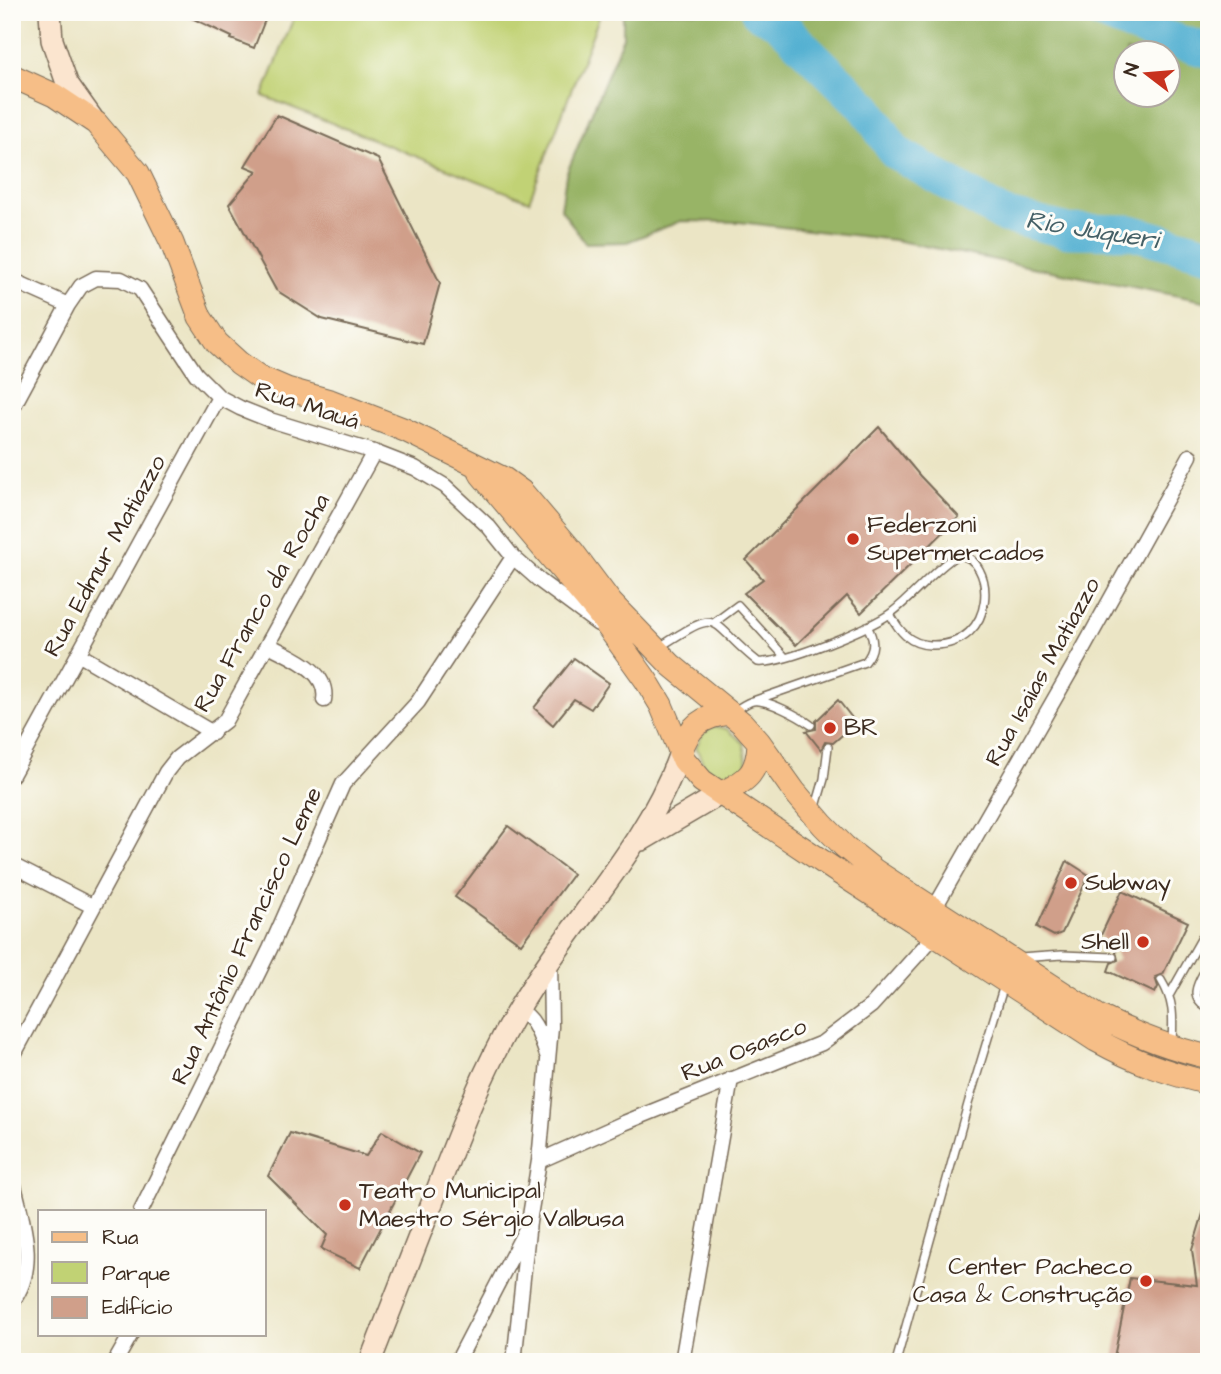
<svg xmlns="http://www.w3.org/2000/svg" width="1221" height="1374" font-family="'Architects Daughter',sans-serif">
<style>
.green{fill:#c1d274;stroke:#7e7e49;stroke-width:2}
.forest{fill:#98b466;stroke:#6a6f42;stroke-width:2;fill-rule:evenodd}
.lines{fill:none;stroke-linecap:round;stroke-linejoin:round}
.river{stroke:#54b1d2;stroke-width:35}
.building{fill:#d09f8a}
.lane-casing{stroke:#796b58;stroke-width:10}
.street-casing{stroke:#796b58;stroke-width:17}
.secondary-casing{stroke:#796b58;stroke-width:24}
.primary-casing{stroke:#796b58;stroke-width:25}
.lane{stroke:#fff;stroke-width:7}
.street{stroke:#fff;stroke-width:14}
.secondary{stroke:#fbe5cf;stroke-width:21}
.primary{stroke:#f6be87;stroke-width:23}
.poi-dot{fill:#c8321e;stroke:#fdfcf7;stroke-width:2.5}
.labels{text-anchor:middle;dominant-baseline:central;stroke-width:6;stroke-linejoin:round;paint-order:stroke}
.street-label{font-size:24px;fill:#3b2a1e;stroke:#fdfcf7}
.poi-label{font-size:24px;fill:#3b2a1e;stroke:#fdfcf7;text-anchor:start}
.water-label{font-size:26px;font-style:italic;fill:#456066;stroke:#fdfcf7}
</style>
<rect width="100%" height="100%" fill="#fdfcf7"/>
<filter id="ink" filterUnits="userSpaceOnUse"><feTurbulence type="fractalNoise" baseFrequency=".0143" numOctaves="2"/><feDisplacementMap in="SourceGraphic" scale="14" xChannelSelector="R" yChannelSelector="G"/><feConvolveMatrix kernelMatrix="1 2 1 2 8 2 1 2 1" color-interpolation-filters="sRGB"/></filter>
<filter id="wash" filterUnits="userSpaceOnUse"><feTurbulence type="fractalNoise" baseFrequency=".00686" numOctaves="4" result="noise"/><feDisplacementMap in="SourceGraphic" scale="28" xChannelSelector="R" yChannelSelector="G"/><feGaussianBlur stdDeviation="1.57" result="paint"/><feColorMatrix in="noise" values="0 0 0 0 0 0 0 0 0 0 0 0 0 0 0 0 0 1.4 0 .05"/><feComposite in="paint" operator="in"/></filter>
<g filter="url(#wash)">
<rect width="100%" height="100%" fill="#ebe5c5"/>
<path class="green" d="M296,12h305l-72,189 -266,-105z
M714,726l13,3 17,14 3,22 -10,14 -19,1 -14,-14 -8,-19 7,-14z"/>
<path class="forest" d="M623,12h586v290l-315,-62 -155,-18 -58,-1 -54,21 -42,1 -24,-34 5,-34 57,-138zM1126,52h42v42h-42z"/>
<g class="lines">
<path class="river" d="M758,12l20,10 89,87 28,43 108,63 65,16 63,1 78,22
M1101,12l56,23 52,16"/>
</g>
<g id="blocks">
<path class="building" d="M179,12h89l-14,36 -23,-9 1,-2z
M277,115l101,44 62,124 -17,61 -101,-25 -46,-29 -47,-86 28,-33 -12,-5z
M879,427l41,49 39,41 -98,96 -14,-17 -51,49 -52,-52 19,-14 -17,-19z
M574,658l35,25 -18,26 -17,-10 -21,26 -19,-17z
M838,700l18,23 -23,20 -8,-1 -4,8 -15,-19 10,-2v-8z
M508,826l65,48 -52,70 -66,-47z
M1067,861l22,14 -27,58 -8,3 -17,-9z
M1122,891l66,31 -25,52 -8,3 3,10 -3,6 -47,-22 3,-8 7,-3 -2,-8 1,-4 -17,-11z
M382,1131l38,22 -60,115 -39,-19 6,-14 -59,-59 22,-43 76,23z
M1205,1207l4,1v154h-96l17,-84 67,7 -5,-35z"/>
</g>
</g>
<g filter="url(#ink)">
<use href="#blocks" fill-opacity="0" stroke="#796b58" stroke-width="2"/>
<g class="lines">
<defs>
<path id="lane" d="M715,622l23,-17 47,52
M658,648c67,-43 47,-28 100,14 23,3 113,-34 133,-49 23,-17 41,-42 66,-58 39,0 43,93 -27,90 -21,-1 -31,-14 -40,-31
M753,701l112,-39c10,-12 10,-22 2,-36
M732,712c6,-3 15,-10 21,-11 15,-2 47,16 58,24
M815,810l9,-31 4,-32
M1020,958l42,-3 51,2
M1209,963c-9,17 -24,34 0,46
M1161,980c14,23 12,38 11,64
M1170,994l39,-69
M896,1362l72,-258 36,-119"/>
<path id="street" d="M12,280l56,25
M12,409l56,-104 13,-19 15,-8 25,1 19,10 56,85 23,23 21,11 30,12 104,32 41,16 30,18 44,41 24,30 27,24 58,43
M269,645c21,12 60,25 55,55
M78,654l135,79
M12,775l207,-378
M12,865l80,41
M934,909l144,-251 112,-202
M518,1010c18,8 22,27 29,45
M12,1058l154,-286 11,-14 48,-37 149,-269
M539,1161l85,-38 198,-80 49,-37 64,-71
M12,1177c9,41 28,89 0,125
M141,1211l129,-262 73,-165 75,-82 95,-145
M115,1362l16,-28
M457,1362l69,-133
M514,1362l15,-140 10,-61 12,-134 -1,-68
M682,1362l49,-283"/>
<path id="secondary" d="M50,12l2,28 15,43 25,35
M642,840l80,-47
M370,1362c22,-57 44,-113 66,-169 24,-63 48,-126 83,-185 51,-87 127,-159 161,-255"/>
<path id="primary" d="M12,76l42,19 42,28 42,50 34,70 28,74 17,26 22,20 20,14 28,12 43,12 75,29 99,49 18,13 50,59 39,52 60,62 72,59 16,18 35,49 29,34 22,22 30,24 223,145c36,18 71,32 111,41
M481,474l117,139 48,67 15,25 23,55 18,21 133,89 261,170c38,21 70,33 113,43
M680,753c9,-27 22,-37 50,-40
M722,793c26,-13 36,-20 37,-51"/>
</defs>
<use href="#lane" class="lane-casing"/>
<use href="#street" class="street-casing"/>
<use href="#secondary" class="secondary-casing"/>
<use href="#primary" class="primary-casing"/>
<use href="#lane" class="lane"/>
<use href="#street" class="street"/>
<use href="#secondary" class="secondary"/>
<use href="#primary" class="primary"/>
</g>
</g>
<g class="poi-dot">
<circle cx="853" cy="539" r="7"/>
<circle cx="830" cy="728" r="7"/>
<circle cx="1071" cy="883" r="7"/>
<circle cx="1143" cy="942" r="7"/>
<circle cx="345" cy="1205" r="7"/>
<circle cx="1146" cy="1281" r="7"/>
</g>
<g class="labels">
<g class="street-label">
<text transform="translate(307 406) rotate(18)">Rua Mauá</text>
<text transform="translate(105 556) rotate(-61)">Rua Edmur Matiazzo</text>
<text transform="translate(262 603) rotate(-60)">Rua Franco da Rocha</text>
<text transform="translate(1043 672) rotate(-61)">Rua Isaias Matiazzo</text>
<text transform="translate(247 936) rotate(-65)">Rua Antônio Francisco Leme</text>
<text transform="translate(744 1050) rotate(-22)">Rua Osasco</text>
</g>
<g class="poi-label">
<text x="867" y="525">Federzoni<tspan x="867" dy="28">Supermercados</tspan></text>
<text x="844" y="728">BR</text>
<text x="1085" y="883">Subway</text>
<text x="1129" y="942" text-anchor="end">Shell</text>
<text x="359" y="1191">Teatro Municipal<tspan x="359" dy="28">Maestro Sérgio Valbusa</tspan></text>
<text x="1132" y="1267" text-anchor="end">Center Pacheco<tspan x="1132" dy="28">Casa &amp; Construção</tspan></text>
</g>
<g class="water-label">
<text transform="translate(1092 230) rotate(9)">Rio Juqueri</text>
</g>
</g>
<rect width="1221" height="1374" fill="none" stroke="#fdfcf7" stroke-width="42"/>
<rect x="38" y="1210" width="228" height="126" fill="#fdfcf7" stroke="#afa8a0" stroke-width="2"/>
<rect x="52" y="1232" width="35" height="10" fill="#f6be87" stroke="#afa8a0" stroke-width="2"/>
<text x="102" y="1244" font-size="21" fill="#3b2a1e">Rua</text>
<rect x="52" y="1262" width="35" height="21" fill="#c1d274" stroke="#afa8a0" stroke-width="2"/>
<text x="102" y="1280" font-size="21" fill="#3b2a1e">Parque</text>
<rect x="52" y="1297" width="35" height="21" fill="#d09f8a" stroke="#afa8a0" stroke-width="2"/>
<text x="102" y="1314" font-size="21" fill="#3b2a1e">Edifício</text>
<g transform="translate(1147 74) rotate(286)"><circle r="33" fill="#fdfcf7" stroke="#afa8a0" stroke-width="2"/>
<path d="M0-5L12 26L0 18L-12 26Z" fill="#c8321e"/>
<text y="-10" font-size="19" font-weight="bold" text-anchor="middle" fill="#3b2a1e">N</text>
</g>
</svg>
